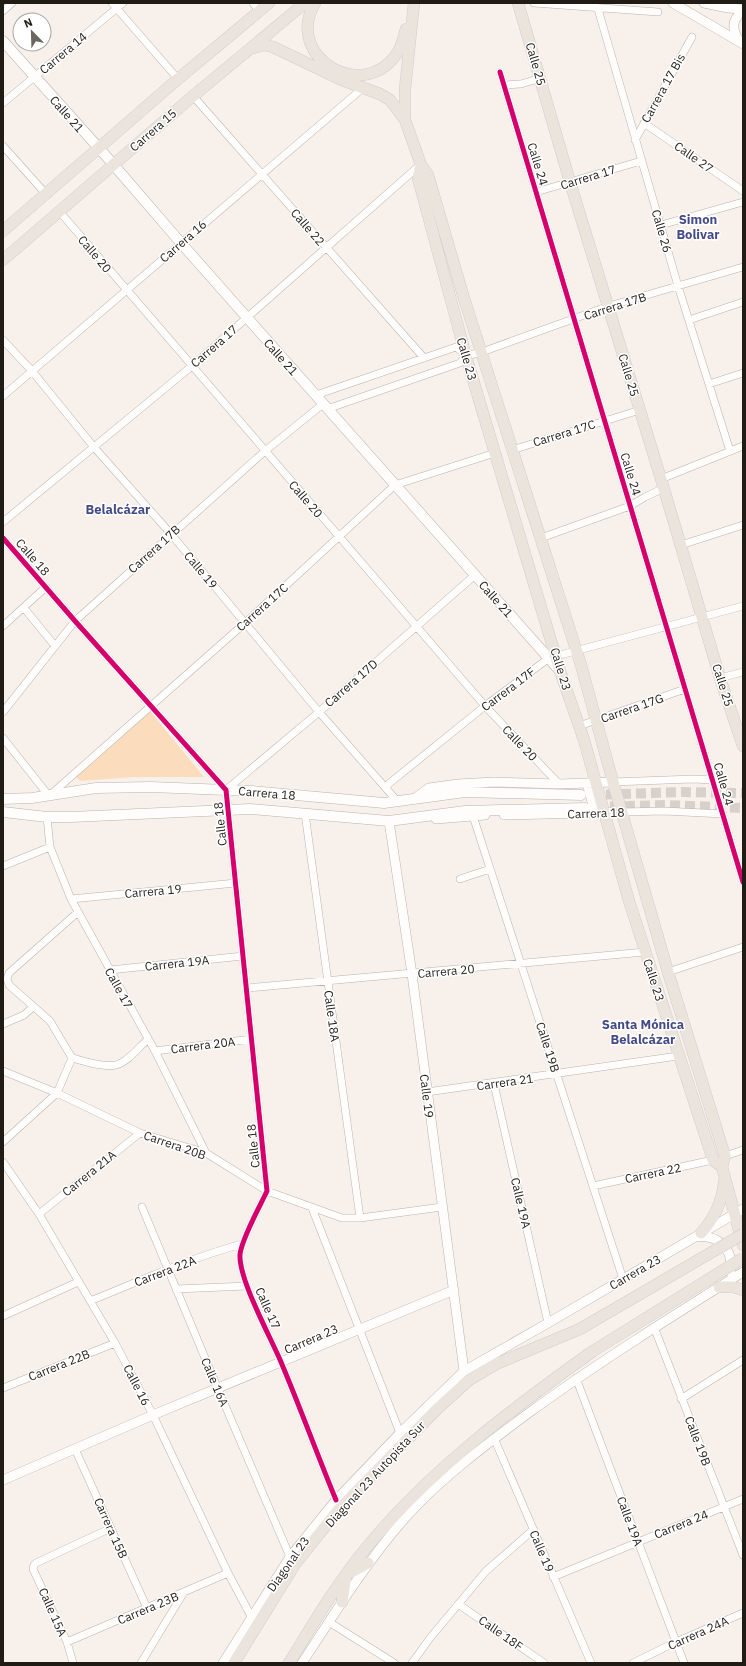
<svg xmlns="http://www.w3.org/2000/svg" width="746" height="1666" font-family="'IBM Plex Sans',sans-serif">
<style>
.green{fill:#fbdcbc}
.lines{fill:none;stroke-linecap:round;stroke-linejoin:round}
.secondary-tunnel{stroke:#d8d1cb;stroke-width:10;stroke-dasharray:10 5;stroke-linecap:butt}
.minor-casing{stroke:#b9b3ae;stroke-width:8}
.tertiary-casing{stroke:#b9b3ae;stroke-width:10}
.secondary-casing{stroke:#b9b3ae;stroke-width:11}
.primary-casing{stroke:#d0cdc9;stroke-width:12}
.minor{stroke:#fefdfc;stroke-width:7}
.tertiary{stroke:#fefdfc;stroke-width:9}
.secondary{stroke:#fefdfc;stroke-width:10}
.primary{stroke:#eae4dd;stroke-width:11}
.primary-bridge-casing{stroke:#d0cdc9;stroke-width:12;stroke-linecap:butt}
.primary-bridge{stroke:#eae4dd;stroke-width:11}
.cycleway-casing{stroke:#fff;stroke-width:8}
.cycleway{stroke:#d6006c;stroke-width:5}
.labels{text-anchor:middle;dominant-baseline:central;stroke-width:3;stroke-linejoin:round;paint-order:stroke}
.street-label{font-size:12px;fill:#201b15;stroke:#fff}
.neighbourhood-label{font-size:13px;font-weight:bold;fill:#444a87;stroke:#fff}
</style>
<rect width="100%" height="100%" fill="#f8f1eb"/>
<path class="green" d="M149,710l55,67h-69l-55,4 -5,-5z"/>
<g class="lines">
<path class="secondary-tunnel" d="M591,795l92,-3 60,1
M595,807l70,-2 78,3"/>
<defs>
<path id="minor" d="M112,3l66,76
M253,3l6,8
M534,3l124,9
M598,9l80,277 52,165
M3,11l9,-8
M500,72l243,810
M504,85l17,-1 20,-6
M193,96l231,262
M3,103l120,-100
M644,123l99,68
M635,140l57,-103
M3,146l43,48
M536,192l105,-31
M59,211l426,495 74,78
M661,225l82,-23
M689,320l54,-18
M3,340l29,31 61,75 78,88 148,178 79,90
M709,384l34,-11
M316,395l140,-48 10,8
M3,396l361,-309
M327,409l133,-46 6,-7 16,-4 127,-46 134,-39
M512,450l128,-40
M661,479l82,-33
M3,522l189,-156 228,-201
M3,538l72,83 151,169 41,401c-7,15 -26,49 -27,64 -1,25 30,81 41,107 19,45 36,92 55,138
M541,538l89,-32 15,-9 19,-9
M681,545l62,-20
M24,608l31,38
M3,626l43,-39
M720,678l23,-6
M3,712l72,-91 190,-170 58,-47
M579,726l106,-37
M3,738l46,58 196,-173 150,-138 100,-32
M613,782l80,-3 20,1
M386,786l99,-80 64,-48 194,-52
M226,790l93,-78 156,-137
M622,812l42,-1 59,3
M305,813l55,405
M473,816l150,463
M47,817l3,30 21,52 84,152 51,102
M3,866l47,-19
M460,879l30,-10
M71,899l165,-16
M110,970l133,-14
M668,972l75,-25
M247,988l398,-36
M3,1024l21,-9 9,-8
M155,1051l97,-12
M72,1058l-22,-37 -41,-36 -2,-6 2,-6 69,-61
M72,1058c12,3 31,10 44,7 12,-3 23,-18 32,-26
M3,1071l54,22 83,40 66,20 61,38 75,27h18l82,-11
M494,1084l54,239
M427,1092l251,-36
M3,1142l54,-49 15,-35
M725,1156l18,-6
M3,1162l36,52 76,129 38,72 75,158 24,45
M593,1186l120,-26
M142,1207l76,182 72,168
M312,1208l88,225
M39,1214l101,-81
M176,1289l71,-3
M90,1301c50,-20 100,-43 152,-57
M3,1316l75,-34
M654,1327l89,228
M576,1378l108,285
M3,1388l112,-45
M681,1399l62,-39
M494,1438l97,225
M75,1449l72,159
M553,1577l190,-78
M458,1604l86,59
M329,1622l65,41
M67,1642l161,-69
M73,1663l-6,-21 -34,-73 1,-4 2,-2 75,-35
M141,1663l43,-71
M412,1663l18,-25 56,-67 47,-41
M633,1663l43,-21 67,-29"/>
<path id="tertiary" d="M673,3l70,41
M704,3l24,5 15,1
M739,41c-7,-12 -8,-21 4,-30
M587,783l8,30
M414,799l15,-11 29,-4 36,-2 65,2 54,-2
M504,815l118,-3
M436,819l49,-4
M389,821l23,153 52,397
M696,1237c21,-3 39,12 34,35
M3,1480l150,-65 301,-125
M223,1663l67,-106 46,-57 64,-67 64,-62 84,-48 195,-114
M302,1663c33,-50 64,-101 104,-146 35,-39 82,-74 124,-105 69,-50 141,-95 213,-140"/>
<path id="secondary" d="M3,41l103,115 75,87 379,428
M3,799l29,-1 64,-10 55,-1 101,4 132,12 81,-11 116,3
M3,812l44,5h24l179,-8 139,12 76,-10 120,-3"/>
<path id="primary" d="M315,3c-32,54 49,102 83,49 4,-7 6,-16 8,-23
M414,3l-9,86v31l16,45 -3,13 48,178 94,315 24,69 45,161 84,259 9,7
M518,3l52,179 91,297 59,199 23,68
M253,48l11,-3 9,2 69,33 38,14 10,6 15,20
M421,165l7,10 35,120 118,370 32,117 55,190 57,184 -3,11 21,78
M3,231l175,-152 91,-76
M3,260l190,-164 112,-93
M701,1233c13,-14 21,-31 23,-51
M719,1287h14l10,3
M342,1602l4,-27 22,-12
M234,1663l61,-99 45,-56 96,-98 33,-30 27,-16 84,-35
M289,1663c24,-39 48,-80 78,-116 64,-78 145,-138 226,-196"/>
</defs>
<use href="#minor" class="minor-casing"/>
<use href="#tertiary" class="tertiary-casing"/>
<use href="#secondary" class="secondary-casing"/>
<use href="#primary" class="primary-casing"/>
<use href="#minor" class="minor"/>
<use href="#tertiary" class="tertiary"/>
<use href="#secondary" class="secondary"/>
<use href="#primary" class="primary"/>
<defs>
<path id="primary-bridge" d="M580,1329l163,-95
M593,1351l150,-93"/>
</defs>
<use href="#primary-bridge" class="primary-bridge-casing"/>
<use href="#primary-bridge" class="primary-bridge"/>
<defs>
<path id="cycleway" d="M500,72l243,810
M3,538l72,83 151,169 41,401c-7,15 -26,49 -27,64 -1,25 30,81 41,107 19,45 36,92 55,138"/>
</defs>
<use href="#cycleway" class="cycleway-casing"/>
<use href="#cycleway" class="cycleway"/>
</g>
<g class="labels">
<g class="street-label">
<text transform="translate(63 53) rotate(-40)">Carrera 14</text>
<text transform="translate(536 64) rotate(74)">Calle 25</text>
<text transform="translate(663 88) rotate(-61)">Carrera 17 Bis</text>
<text transform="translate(67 114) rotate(48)">Calle 21</text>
<text transform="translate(153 130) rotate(-41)">Carrera 15</text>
<text transform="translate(694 157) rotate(35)">Calle 27</text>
<text transform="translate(538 164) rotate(73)">Calle 24</text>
<text transform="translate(588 177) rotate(-17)">Carrera 17</text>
<text transform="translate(308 227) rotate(49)">Calle 22</text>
<text transform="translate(662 231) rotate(74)">Calle 26</text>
<text transform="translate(183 241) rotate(-41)">Carrera 16</text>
<text transform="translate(95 254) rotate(50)">Calle 20</text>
<text transform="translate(615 306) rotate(-18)">Carrera 17B</text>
<text transform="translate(214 346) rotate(-41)">Carrera 17</text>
<text transform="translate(281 357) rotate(48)">Calle 21</text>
<text transform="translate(467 359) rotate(74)">Calle 23</text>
<text transform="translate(629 375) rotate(73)">Calle 25</text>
<text transform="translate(564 433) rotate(-17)">Carrera 17C</text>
<text transform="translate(631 474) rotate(73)">Calle 24</text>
<text transform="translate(306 499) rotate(49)">Calle 20</text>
<text transform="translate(154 549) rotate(-42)">Carrera 17B</text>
<text transform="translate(33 557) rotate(49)">Calle 18</text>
<text transform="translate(201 570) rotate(50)">Calle 19</text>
<text transform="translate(496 599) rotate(48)">Calle 21</text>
<text transform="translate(262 607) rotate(-42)">Carrera 17C</text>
<text transform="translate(561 669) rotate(73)">Calle 23</text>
<text transform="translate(351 683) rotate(-41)">Carrera 17D</text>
<text transform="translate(723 685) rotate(72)">Calle 25</text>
<text transform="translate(508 689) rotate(-37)">Carrera 17F</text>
<text transform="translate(632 708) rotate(-19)">Carrera 17G</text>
<text transform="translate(520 743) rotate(46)">Calle 20</text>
<text transform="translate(724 784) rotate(74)">Calle 24</text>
<text transform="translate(267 793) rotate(5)">Carrera 18</text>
<text transform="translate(596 813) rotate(-2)">Carrera 18</text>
<text transform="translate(220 824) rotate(-96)">Calle 18</text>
<text transform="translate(153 891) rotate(-5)">Carrera 19</text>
<text transform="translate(177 963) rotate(-6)">Carrera 19A</text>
<text transform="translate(446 971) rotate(-5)">Carrera 20</text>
<text transform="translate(654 980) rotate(72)">Calle 23</text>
<text transform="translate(119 988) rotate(61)">Calle 17</text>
<text transform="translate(332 1016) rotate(82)">Calle 18A</text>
<text transform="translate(203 1045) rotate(-7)">Carrera 20A</text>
<text transform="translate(548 1047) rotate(72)">Calle 19B</text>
<text transform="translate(505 1082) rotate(-8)">Carrera 21</text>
<text transform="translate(427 1096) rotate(83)">Calle 19</text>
<text transform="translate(175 1145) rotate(19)">Carrera 20B</text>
<text transform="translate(253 1146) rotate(-96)">Calle 18</text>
<text transform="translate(89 1173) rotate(-39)">Carrera 21A</text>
<text transform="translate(653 1173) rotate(-12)">Carrera 22</text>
<text transform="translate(521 1203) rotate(77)">Calle 19A</text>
<text transform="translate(165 1271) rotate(-21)">Carrera 22A</text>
<text transform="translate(635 1272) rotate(-30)">Carrera 23</text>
<text transform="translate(268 1308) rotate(66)">Calle 17</text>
<text transform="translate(311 1339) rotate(-23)">Carrera 23</text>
<text transform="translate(59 1365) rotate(-22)">Carrera 22B</text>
<text transform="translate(215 1382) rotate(67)">Calle 16A</text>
<text transform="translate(137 1385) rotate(63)">Calle 16</text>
<text transform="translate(698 1441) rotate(69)">Calle 19B</text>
<text transform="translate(375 1474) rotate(-47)">Diagonal 23 Autopista Sur</text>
<text transform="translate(630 1521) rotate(69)">Calle 19A</text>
<text transform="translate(681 1524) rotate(-22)">Carrera 24</text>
<text transform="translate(111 1528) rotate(66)">Carrera 15B</text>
<text transform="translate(542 1551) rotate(67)">Calle 19</text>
<text transform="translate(288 1564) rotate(-55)">Diagonal 23</text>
<text transform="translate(148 1608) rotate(-23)">Carrera 23B</text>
<text transform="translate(53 1612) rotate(66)">Calle 15A</text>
<text transform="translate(501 1633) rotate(35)">Calle 18F</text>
<text transform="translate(698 1633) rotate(-24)">Carrera 24A</text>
</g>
<g class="neighbourhood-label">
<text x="698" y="219">Simon<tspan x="698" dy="15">Bolivar</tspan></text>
<text x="118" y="509">Belalcázar</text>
<text x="643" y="1024">Santa Mónica<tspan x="643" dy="15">Belalcázar</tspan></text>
</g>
</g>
<rect width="746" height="1666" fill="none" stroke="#201b15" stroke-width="8"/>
<g transform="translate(32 32) rotate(337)"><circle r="19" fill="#ffffff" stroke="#a6a4a1"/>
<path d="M0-3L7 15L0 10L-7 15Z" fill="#6c6660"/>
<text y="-6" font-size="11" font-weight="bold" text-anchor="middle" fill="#201b15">N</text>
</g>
</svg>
